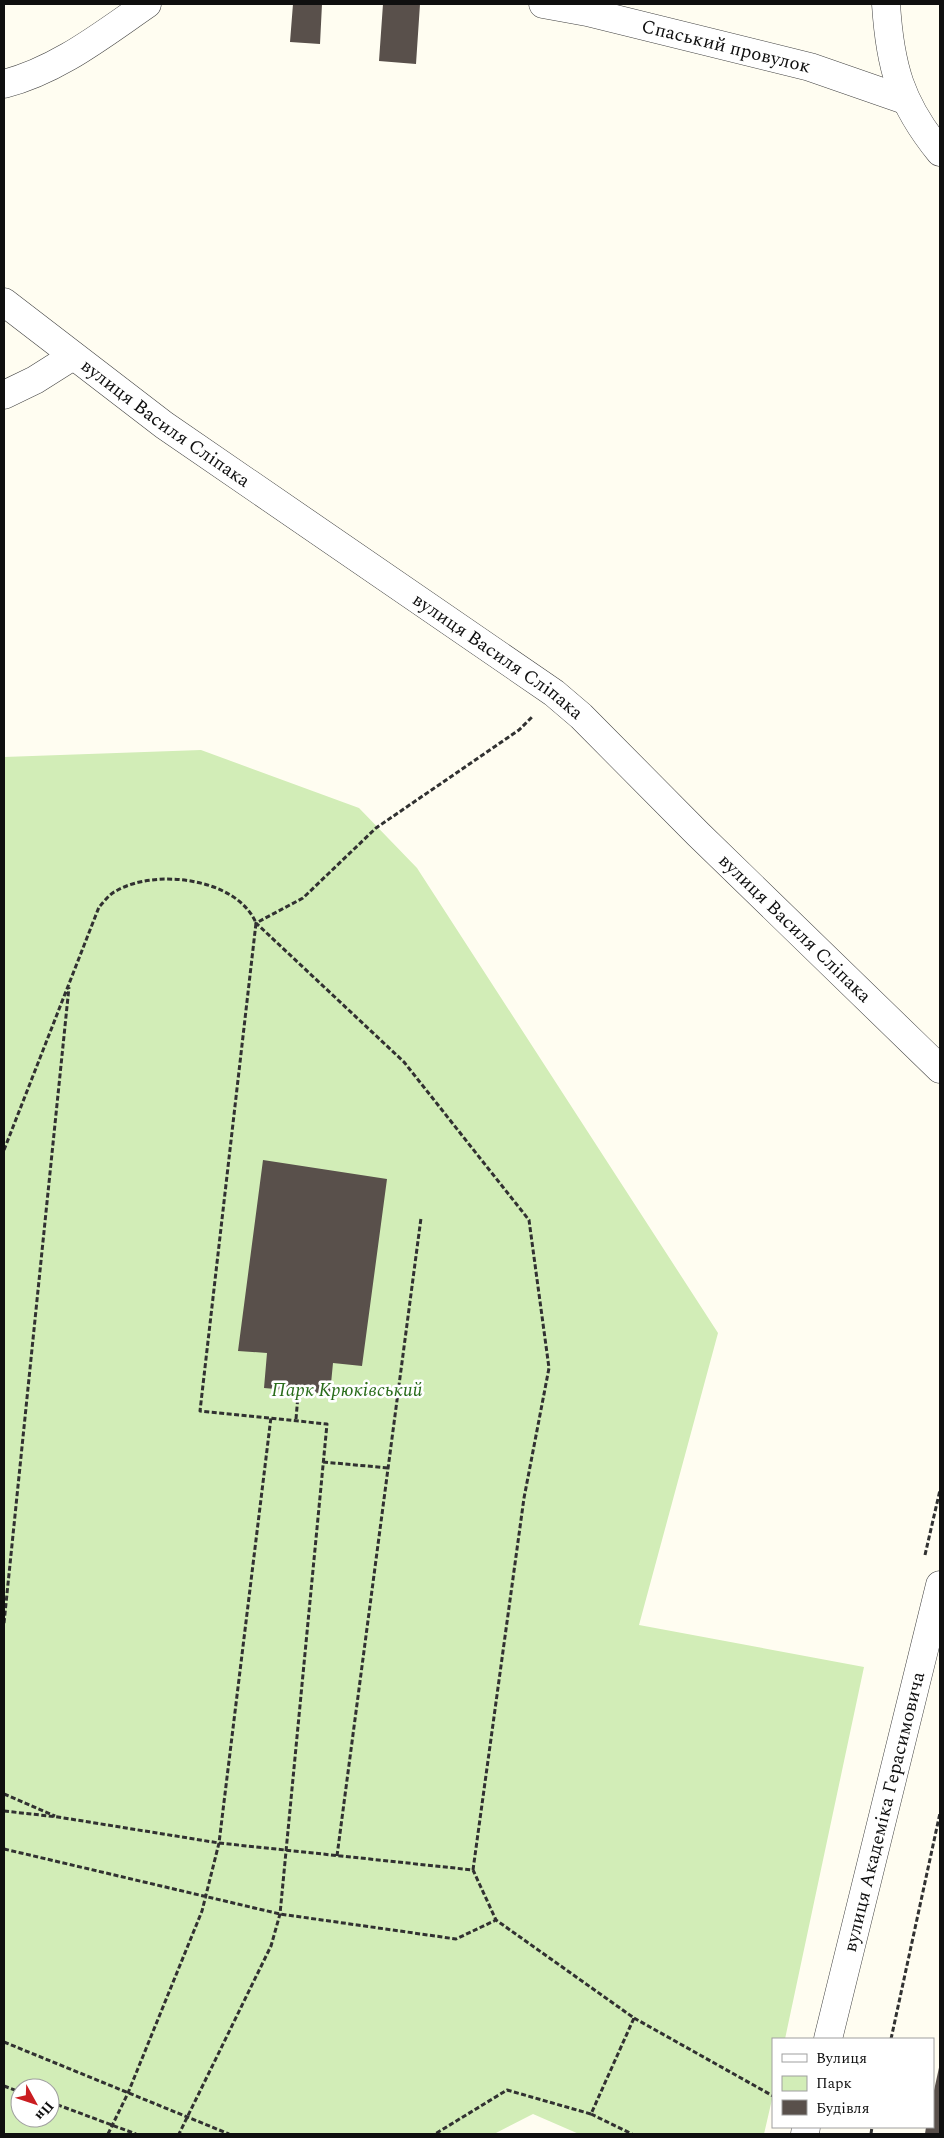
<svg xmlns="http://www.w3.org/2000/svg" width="944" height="2138" font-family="Spectral,serif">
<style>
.green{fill:#d2edb7;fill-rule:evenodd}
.building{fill:#59504b}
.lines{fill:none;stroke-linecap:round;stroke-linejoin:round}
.minor-casing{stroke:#424242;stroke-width:29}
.tertiary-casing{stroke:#424242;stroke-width:29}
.path{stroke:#313131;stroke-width:3;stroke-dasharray:5 2.5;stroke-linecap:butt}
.minor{stroke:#fff;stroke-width:28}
.tertiary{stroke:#fff;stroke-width:28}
.labels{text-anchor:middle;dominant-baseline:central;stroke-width:5;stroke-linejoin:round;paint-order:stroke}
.street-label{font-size:19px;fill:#0f0f0f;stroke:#fff}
.park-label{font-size:19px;font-style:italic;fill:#296c1a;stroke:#fff}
</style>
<rect width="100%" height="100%" fill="#fffdf1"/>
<path class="green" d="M201,750l158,58 58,60 301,465 -79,292 225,42 -79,372h-12v56l-9,39h-185l-46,-20 -39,20h-490v-1377zM20,2088h30v30h-30z"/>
<path class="building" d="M293,4h29l-2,40 -30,-2z
M383,4h37l-4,60 -37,-3z
M263,1160l124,19 -25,187 -29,-3 -3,31 -66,-6 3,-35 -29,-2z
M940,2063v71h-15l1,-7h7v-32z"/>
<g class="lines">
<defs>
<g id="minor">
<path id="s1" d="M543,4l44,8 223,55 95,33"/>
<path d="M4,84c54,-14 98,-49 143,-80"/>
<path id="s2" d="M4,302l160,123 390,268 27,23 117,118 242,235"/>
<path d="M4,395l31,-15 38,-24"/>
</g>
<g id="tertiary">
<path d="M886,4c4,62 14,99 54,148"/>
<path id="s3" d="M828,2039l112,-454"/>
<path d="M805,2134l1,-7"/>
</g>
</defs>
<use href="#minor" class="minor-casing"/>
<use href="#tertiary" class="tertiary-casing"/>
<path class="path" d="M4,1150l95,-243c5,-5 10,-13 17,-16 39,-23 121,-13 140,32l-56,488 127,13 -47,490 -9,32 -92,188
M296,1419l2,-24
M323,1462l66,6
M925,1555l15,-65
M4,1623l65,-636
M4,1794l51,22
M4,1811l54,6 161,26 254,27 23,50 138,98 -43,96 -84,-24 -72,44
M4,1849l276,65 176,25 40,-19
M337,1856l84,-638
M473,1870l51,-372 25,-130 -20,-148 -125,-158 -148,-139 47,-25 73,-70 143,-98 13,-13
M634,2018l139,78
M891,2039l49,-226
M4,2042l225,92
M4,2086l16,6
M50,2102l86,32
M591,2114l41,20
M108,2134l20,-41 74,-182 17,-68 52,-426
M871,2134l1,-7"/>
<use href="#minor" class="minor"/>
<use href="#tertiary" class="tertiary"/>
</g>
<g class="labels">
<g class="street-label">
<text stroke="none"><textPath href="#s1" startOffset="188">Спаський провулок</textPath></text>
<text stroke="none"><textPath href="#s2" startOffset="202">вулиця Василя Сліпака</textPath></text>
<text stroke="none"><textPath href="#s2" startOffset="608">вулиця Василя Сліпака</textPath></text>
<text stroke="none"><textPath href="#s2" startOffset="1012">вулиця Василя Сліпака</textPath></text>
<text stroke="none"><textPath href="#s3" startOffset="234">вулиця Академіка Герасимовича</textPath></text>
</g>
<g class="park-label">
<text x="347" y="1390">Парк Крюківський</text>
</g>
</g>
<rect width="944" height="2138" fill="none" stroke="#0f0f0f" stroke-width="10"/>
<rect x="772" y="2038" width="162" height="90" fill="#ffffff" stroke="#9f9f9f"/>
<rect x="782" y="2054" width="25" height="8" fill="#ffffff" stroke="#9f9f9f"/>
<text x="816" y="2063" font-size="15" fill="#0f0f0f">Вулиця</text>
<rect x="782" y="2076" width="25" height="15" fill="#d2edb7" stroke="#9f9f9f"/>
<text x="816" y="2088" font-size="15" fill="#0f0f0f">Парк</text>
<rect x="782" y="2100" width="25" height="15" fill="#59504b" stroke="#9f9f9f"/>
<text x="816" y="2113" font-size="15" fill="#0f0f0f">Будівля</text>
<g transform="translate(35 2103) rotate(130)"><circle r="24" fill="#ffffff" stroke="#9f9f9f"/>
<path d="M0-4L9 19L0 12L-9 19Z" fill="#ca1d21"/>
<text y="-8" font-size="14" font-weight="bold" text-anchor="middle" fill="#0f0f0f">Пн</text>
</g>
</svg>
